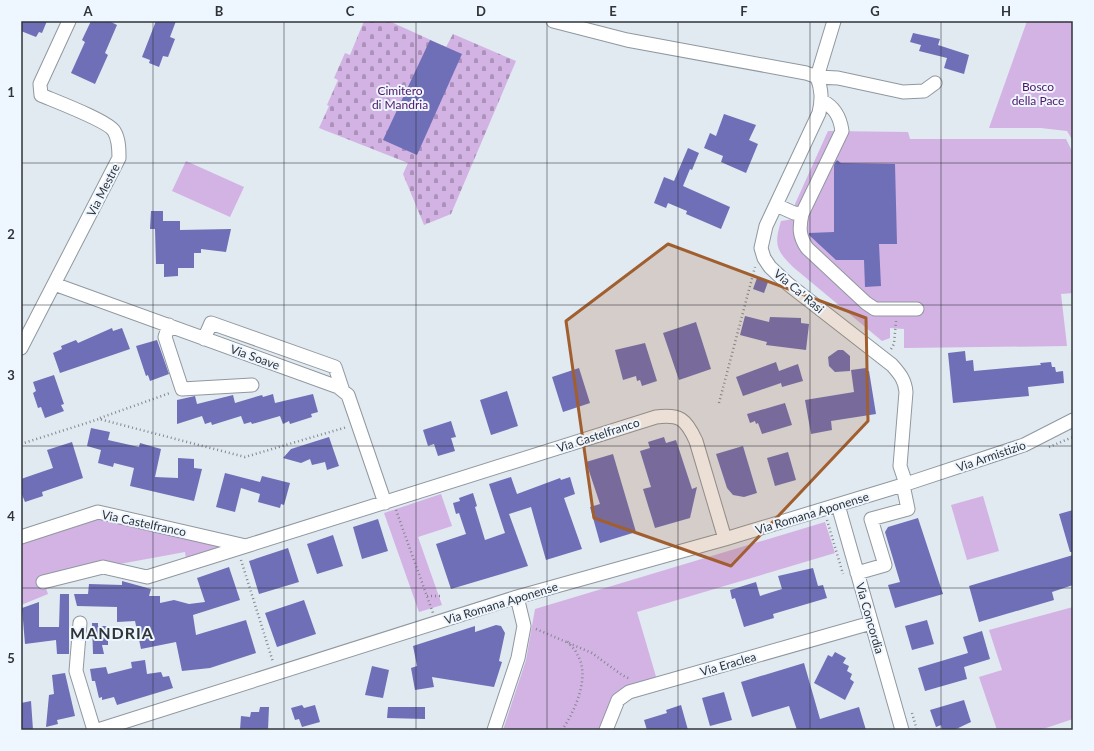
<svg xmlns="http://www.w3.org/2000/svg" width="1094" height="751" font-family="Lato,sans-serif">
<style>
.cemetery{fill:url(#cemetery-stones)}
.park{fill:#d3b2e4}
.building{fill:#6e6fb7}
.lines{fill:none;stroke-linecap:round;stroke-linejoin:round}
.minor-casing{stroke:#90989f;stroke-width:15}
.path{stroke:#83888d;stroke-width:2.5;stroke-dasharray:1 3;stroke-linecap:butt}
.minor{stroke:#fff;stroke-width:13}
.marked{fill:#a15e2e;fill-opacity:0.2;stroke:#a15e2e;stroke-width:3;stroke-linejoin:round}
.grid{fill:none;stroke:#313437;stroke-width:1;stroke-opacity:0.55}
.labels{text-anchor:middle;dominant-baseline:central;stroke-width:4;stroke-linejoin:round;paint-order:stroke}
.park-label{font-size:12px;fill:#501567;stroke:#eef6ff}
.street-label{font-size:12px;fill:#313437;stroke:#eef6ff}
.district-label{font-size:16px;font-weight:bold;letter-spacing:1px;fill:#313437;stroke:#eef6ff}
.neatline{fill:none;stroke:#313437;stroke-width:1.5}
.grid-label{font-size:13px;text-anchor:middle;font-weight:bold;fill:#313437}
</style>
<defs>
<pattern id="cemetery-stones" width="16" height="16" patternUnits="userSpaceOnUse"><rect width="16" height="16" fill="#d3b2e4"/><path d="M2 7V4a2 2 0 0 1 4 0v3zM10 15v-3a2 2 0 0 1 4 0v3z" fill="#ac92ba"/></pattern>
</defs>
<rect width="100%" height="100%" fill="#e1e9f1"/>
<path class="cemetery" d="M364,21h25l57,26 7,-13 63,27 -65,153 -27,11 -21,-51 5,-11 -89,-35 10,-22 -2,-1 11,-25 -4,-2 11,-25 5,2z"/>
<path class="park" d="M1027,21h46v120l-6,-10 -26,-3h-52z
M828,131l80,1 2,7h156l7,14v140l-12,1 6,52 -163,2v-19l-14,-1v10l-8,3 -89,-74c-17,-17 -19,-22 -12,-46l13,-2 1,-15z
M186,161l58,26 -14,30 -58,-26z
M441,494l11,32 -34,11 24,68 -23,7 -35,-99z
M983,496l16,55 -32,9 -16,-55z
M98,512l148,34 -59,18 -2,-12 -82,15 -59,15 4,12 -27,11v-68z
M825,522l10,31 -198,59 20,68 -32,9 -24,41h-98l23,-70 9,-51z
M1073,607v112l-33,11h-43l-18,-53 23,-7 -13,-40z"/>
<path class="building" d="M21,21h26l-5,12 -3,-1 -3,5 -15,-6z
M91,21h18l8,4 -12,28 3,2 -13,29 -24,-11 14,-31 -3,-2z
M156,21h20l-6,16 5,2 -7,18 -5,-1 -4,11 -10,-4 1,-3 -8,-3z
M913,33l27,6 -2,6 31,10 -5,19 -20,-6 3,-10 -28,-7 2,-6 -11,-3z
M430,40l32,14 -45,101 -34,-15z
M724,114l32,11 -7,15 9,4 -12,29 -25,-11 2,-6 -19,-8 6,-15 6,3z
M688,148l11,5 -7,17 -2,-1 -7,17 47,21 -9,22 -35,-15 1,-3 -19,-8 -2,5 -12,-5 10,-26 10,4z
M837,160l4,3 54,1 2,80h-18l2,42 -16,1 -1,-27h-28l-27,-25v-2l25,-1v-67z
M151,211h12v10h17v9l51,-1 -5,23 -25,-3v4h-7v15h-16v8l-14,1v-13h-8l-1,-35h-5z
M757,278l11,4 -4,11 -11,-4z
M745,316l24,6 1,-5 31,1v5l8,1 -3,26 -40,-5 1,-3 -27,-7z
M696,322l15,47 -32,11 -16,-47z
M112,328l1,3 9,-3 8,21 -70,24 -7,-20 9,-4 -1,-3 15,-6 2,3z
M157,340l12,34 -19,7 -2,-6 -2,1 -10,-30z
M645,343l12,38 -15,5 -2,-6 -3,1 -1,-5 -13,4 -8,-30z
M838,350h5l7,6v15l-15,1 -6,-6 -1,-9z
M965,351l1,10 7,-1 1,11 67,-6 -1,-2 11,-1 1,5h3l1,5 7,-1 1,12 -36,4 1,9 -76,7 -5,-50z
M776,362l3,9 19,-7 5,17 -21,6 -1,-4 -38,13 -7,-19z
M579,368l11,35 -27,9 -11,-35z
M866,368v3h3l7,43 -45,7 1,9 -21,4 -6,-34 49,-8 -3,-22z
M54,375l10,29 -3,1 3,6 -19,7 -4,-11 -3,1 -5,-15 3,-2 -3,-9z
M507,391l11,35 -27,9 -11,-35z
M273,394l2,9 38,-9 5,18 -7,2 1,3 -22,7 -1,-3 -6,3 -3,-8 -28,8 -1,-2 -7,2 -3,-8 -29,9 -1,-3 -6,2 -3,-8 -25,8v-24l18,-4 2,8 36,-9 2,8 27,-8 1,2z
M785,403l7,22 -30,9 -4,-11 -2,1 -1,-3 -5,2 -3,-9z
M451,421l5,16 -5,1 4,13 -17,5 -4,-12 -6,2 -5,-16z
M91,428l19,4 -2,8 31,7 1,-4 21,6 -6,28 23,1v-20l16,1v9l8,1 -8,32 -64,-15 4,-18 -20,-5 -1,4 -15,-4 3,-13 -14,-4z
M329,437l10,29 -12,4 -2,-8 -13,3 -2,-6 -9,4 -18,-5 8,-9z
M664,437l2,6 10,-3 16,49 5,-2 -7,31 -35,10 -12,-39 8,-2 -11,-36 10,-3 -2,-6z
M72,442l11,36 -41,14 1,4 -18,6 -4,-10v-13l32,-11 -6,-18z
M743,446l14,47 -13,4 -11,-2 -6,-7 -11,-34z
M788,452l8,28 -21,6 -8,-28z
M613,454l23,78 -36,11 -10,-36 10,-3 -14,-42z
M225,473l35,9 2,-6 28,7 -6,22 -3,-1 -1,4 -22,-6 2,-8 -19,-6 -6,24 -19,-5z
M511,477l6,17 43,-16 1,2 9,-3 5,17 -11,4 18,51 -36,11 -15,-53 -22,7 19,52 -77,23 -15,-45 30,-10 -7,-21 -3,1 -3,-11 7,-2 -1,-3 14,-5 4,13 -2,1 10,33 20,-7 -16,-49z
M1073,510v42h-3l-11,-38z
M918,518l25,76 -48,14 -7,-23 12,-3 -15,-50 3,-5z
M378,519l10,32 -26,8 -9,-32z
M333,535l10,31 -26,8 -10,-30z
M288,548l11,34 -40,12 -10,-33z
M1073,555v30l-21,7 2,8 -75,22 -10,-36z
M229,567l11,33 -47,15 3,20 50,-15 10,33 -46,15 -28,3 -6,-29 -35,7 -6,-28 -18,1v-15l-40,-1 -3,-12h14l1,-10 33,1v-4l29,8 -2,7h11v7l14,-3 15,4 16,-2 -8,-24z
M813,568l5,18 5,-1 4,13 -54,16 1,4 -30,9 -9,-29 -3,1 -2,-9 26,-8 4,14 22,-7 -4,-13z
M60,594h9v60h-12l-1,-14 -31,4 -3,-36 17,-6v25h20z
M304,600l12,34 -39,13 -12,-34z
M927,620l7,24 -22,6 -7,-24z
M92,623h6v3h10v19h-6l2,9h-11z
M496,625l5,1 4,7 -6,28 3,1 -8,25 -62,-10 2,10 -19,3 -4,-22 6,-2 -4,-20 62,-20v6z
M982,631l8,28 -26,8 3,12 -42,12 -7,-23 50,-15 -5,-16z
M835,652l11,6 -3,5 6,3 -2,5 5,3 -2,5 4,3 -9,18 -31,-17 14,-28 4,2z
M145,660l2,14 14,-2 2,5 6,-1 4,12 -56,17 -3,-8 -12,3v-3l-3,1 -4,-17h-3l-2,-12 16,-2 2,7 24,-6 -1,-6z
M804,663l16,56 39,-12 7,23h-69l-8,-24 -37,11 -11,-35z
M372,666l17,4 -6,28 -18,-3z
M65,673l10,43 -18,4 1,4 -12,3 3,-32 5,-1 -2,-19z
M724,692l8,28 -22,6 -8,-28z
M964,700l7,22 -17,8h-12l-1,-5 -5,2 -6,-17z
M31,701l2,29h-12v-27z
M302,705l2,3 11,-3 5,17 -18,5 -3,-8 -4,1 -4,-12z
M681,705l7,25h-41l-3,-10 23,-7 -1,-3z
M260,707h9l-1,23h-28l1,-14 9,1 1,-5h8z
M388,707h37v12l-38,-1z"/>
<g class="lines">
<defs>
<path id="minor" d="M553,21l74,19 179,33 11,4 21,1 65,14 21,-1 11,-8
M817,77c5,13 5,23 2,36l-53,113 -5,22 3,10 6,9 18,17 104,81c8,9 13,15 14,27l-6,74 6,18
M817,77l17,-56
M822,101c13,6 18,16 20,30l-40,83c-3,14 -3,22 5,34l59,55 9,6h42
M776,205l18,8 8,1
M54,284l284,103 10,8 37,108
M169,325l-4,12 17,52 70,-4
M204,339l7,-16 124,44 8,24
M21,348l98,-190c0,-9 0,-19 -5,-27 -6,-10 -59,-30 -73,-36l-1,-11 29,-63
M838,505l64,225
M21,537l77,-25 148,34 410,-129c24,-3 30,2 40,24l29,98
M857,573l28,-8 -14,-46 37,-10 -5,-24
M43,582l60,-15 44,10 99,-31
M80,623l-4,48 18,59
M98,730l419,-133 208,-58 181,-55 118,-39 49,-25
M494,730l24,-72 6,-32 -7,-29
M606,730l12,-30 11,-8 242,-69"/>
</defs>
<use href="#minor" class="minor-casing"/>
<path class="path" d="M891,349l3,-5 2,-23
M719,403l36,-136
M100,418l70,-25
M21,444l78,-25 146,38 102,-30
M1049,447l24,-10
M396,510l37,103
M827,520l16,54
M241,560l32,102
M427,596h15
M536,629l56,24 30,22 8,4
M912,713l5,17
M562,730c13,-19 29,-54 15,-76 -2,-5 -7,-9 -10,-13"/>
<use href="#minor" class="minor"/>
</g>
<path class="marked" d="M668,244l198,74 2,103 -137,145 -137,-48 -28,-197z"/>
<path class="grid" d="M153,21v709M284,21v709M416,21v709M547,21v709M678,21v709M810,21v709M941,21v709M21,163h1052M21,305h1052M21,446h1052M21,588h1052"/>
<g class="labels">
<g class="park-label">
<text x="1038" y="86">Bosco<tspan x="1038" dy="14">della Pace</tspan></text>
<text x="400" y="90">Cimitero<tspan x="400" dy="14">di Mandria</tspan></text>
</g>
<g class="street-label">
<text transform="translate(103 190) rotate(-63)">Via Mestre</text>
<text transform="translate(799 291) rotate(40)">Via Ca' Rasi</text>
<text transform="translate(255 357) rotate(20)">Via Soave</text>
<text transform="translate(598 435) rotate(-18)">Via Castelfranco</text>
<text transform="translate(991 456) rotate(-19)">Via Armistizio</text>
<text transform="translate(812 513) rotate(-17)">Via Romana Aponense</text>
<text transform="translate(144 523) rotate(12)">Via Castelfranco</text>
<text transform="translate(501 603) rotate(-17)">Via Romana Aponense</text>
<text transform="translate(870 618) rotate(74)">Via Concordia</text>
<text transform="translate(728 664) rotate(-16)">Via Eraclea</text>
</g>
<g class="district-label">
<text x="112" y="632">MANDRIA</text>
</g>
</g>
<rect width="1094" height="751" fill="none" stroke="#eef6ff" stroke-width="44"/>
<rect x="22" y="22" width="1050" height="707" class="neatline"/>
<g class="grid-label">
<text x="88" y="16">A</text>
<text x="219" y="16">B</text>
<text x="350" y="16">C</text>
<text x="481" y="16">D</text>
<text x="613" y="16">E</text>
<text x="744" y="16">F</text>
<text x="875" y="16">G</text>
<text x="1006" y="16">H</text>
<text x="11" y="97">1</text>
<text x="11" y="239">2</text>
<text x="11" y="380">3</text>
<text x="11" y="521">4</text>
<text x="11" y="663">5</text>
</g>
</svg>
